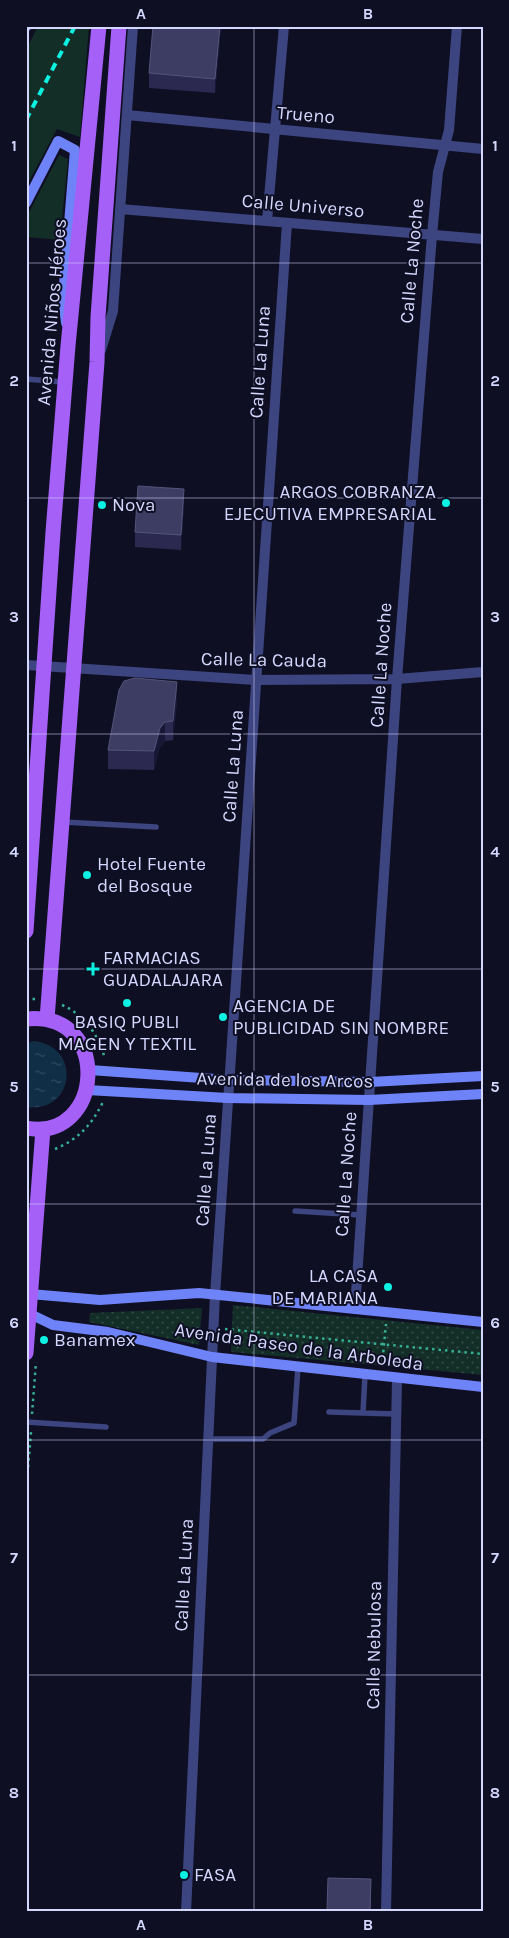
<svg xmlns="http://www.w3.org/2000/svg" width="509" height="1938" font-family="Karla,sans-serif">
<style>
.grass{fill:#132d27}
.park{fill:url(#park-dots)}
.water{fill:url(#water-ripples)}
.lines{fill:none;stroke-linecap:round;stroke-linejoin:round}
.path{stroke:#35b094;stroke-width:2.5;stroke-dasharray:2.5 4;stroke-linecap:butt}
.lane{stroke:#3d4580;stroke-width:5.5}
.street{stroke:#3d4580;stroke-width:10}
.secondary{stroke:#6f83f8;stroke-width:10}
.primary{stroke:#a560f7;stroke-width:15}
.rail{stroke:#0cf1e1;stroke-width:4;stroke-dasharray:8 6;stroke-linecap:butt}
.wall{fill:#2b2950}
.shaded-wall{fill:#181736}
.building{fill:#3d3c63;stroke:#54547b}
.grid{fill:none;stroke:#d3d6fd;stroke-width:1;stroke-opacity:0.55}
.poi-dot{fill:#0cf1e1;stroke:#0f0f23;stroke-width:2}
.labels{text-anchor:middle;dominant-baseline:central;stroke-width:4;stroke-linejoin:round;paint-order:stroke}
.street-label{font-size:19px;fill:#d3d6fd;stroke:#0f0f23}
.poi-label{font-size:19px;fill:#d3d6fd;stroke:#0f0f23;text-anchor:start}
.neatline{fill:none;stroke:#d3d6fd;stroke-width:2}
.grid-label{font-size:16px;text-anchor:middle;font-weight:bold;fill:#d3d6fd}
</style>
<defs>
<pattern id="park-dots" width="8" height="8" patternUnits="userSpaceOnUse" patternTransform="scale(1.25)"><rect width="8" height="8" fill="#132d27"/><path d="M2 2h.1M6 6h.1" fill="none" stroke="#344b47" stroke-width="1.8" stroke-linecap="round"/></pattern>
<pattern id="water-ripples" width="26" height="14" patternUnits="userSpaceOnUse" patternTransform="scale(1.25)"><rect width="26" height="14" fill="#102e46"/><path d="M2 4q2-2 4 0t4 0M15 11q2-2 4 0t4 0" fill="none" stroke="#324c62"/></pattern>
</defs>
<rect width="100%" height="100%" fill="#0f0f23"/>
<path class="grass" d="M38,26h51l-9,111 -23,-8 -31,58v-137z
M59,155l9,4 -8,81 -34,-3v-19z"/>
<path class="park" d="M233,1305l250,25v45l-252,-23z
M202,1308l-3,37 -110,-23 1,-9z"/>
<path class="water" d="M34,1041c49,6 40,73 -8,66v-64z"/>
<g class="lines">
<path class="path" d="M26,999h9
M62,1005c23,10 37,31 43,54
M55,1149c24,-10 37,-25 48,-47
M225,1329l258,25
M382,1365l4,-41
M32,1414l4,-52
M26,1493l5,-61"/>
<path class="lane" d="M26,379l37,3
M63,822l93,5
M295,1211l66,4
M329,1412l67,2
M363,1413l2,-38
M26,1422l80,5
M208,1439h55l7,-6 24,-10 4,-56"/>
<path class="street" d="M127,115l356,34
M120,209l363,30
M267,221l17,-195
M101,350l12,-39 20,-285
M26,665l230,15 141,-1 86,-7
M355,1309l42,-630 35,-444 6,-63 11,-42 8,-104
M186,1912l29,-617 72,-1072
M386,1912l11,-533"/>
<path class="secondary" d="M26,27l1,-1
M26,203l32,-62 17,9 -12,147 3,26
M90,1070l139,10 141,2 113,-6
M87,1090l141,8 141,2 114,-6
M27,1292l3,2 70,6 99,-7 284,29
M26,1312l27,13 55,7 104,25 271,30"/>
<path class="primary" d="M26,931l27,-399 15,-186 31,-320
M26,1019c87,-9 78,124 0,109
M47,1019l50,-657 1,-45 21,-291
M26,1353l17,-224"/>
<path class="rail" d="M26,120l49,-94"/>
</g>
<path class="wall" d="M153,26h68l-6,67 -66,-5v-15z
M184,504l-3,46 -46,-3v-15z
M177,702l-4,38 -8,1 -5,6 -6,23 -46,-1v-19z
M328,1878l43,1v33h-44z"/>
<path class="shaded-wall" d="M220,26h1l-6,67v-14z
M184,489v15l-3,46v-15z
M177,682v20l-4,38v-19z
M165,722v19l-5,6 -6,23v-19l6,-23z"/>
<path class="building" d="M153,26h67l-5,53 -66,-6z
M138,486l46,3 -3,46 -46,-3z
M135,678l42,4 -4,39 -8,1 -5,6 -6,23 -46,-1 11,-60 5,-9z
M328,1878l43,1 -1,32 -43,-1z"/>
<path class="grid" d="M254,26v1886M26,263h457M26,498h457M26,734h457M26,969h457M26,1204h457M26,1440h457M26,1675h457"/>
<g class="poi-dot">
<circle cx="446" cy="503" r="5"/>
<circle cx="102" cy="505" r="5"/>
<circle cx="87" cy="875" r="5"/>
<path d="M90.5 961.5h5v5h5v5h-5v5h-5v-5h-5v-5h5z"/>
<circle cx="127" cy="1003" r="5"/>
<circle cx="223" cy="1017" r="5"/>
<circle cx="388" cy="1287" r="5"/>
<circle cx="44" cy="1340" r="5"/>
<circle cx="184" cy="1875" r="5"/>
</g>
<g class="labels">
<g class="street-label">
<text transform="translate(306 115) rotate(5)">Trueno</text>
<text transform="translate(303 206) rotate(5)">Calle Universo</text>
<text transform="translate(412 261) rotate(-85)">Calle La Noche</text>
<text transform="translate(52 312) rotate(-85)">Avenida Niños Héroes</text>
<text transform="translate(260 362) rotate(-86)">Calle La Luna</text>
<text transform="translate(264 660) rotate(1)">Calle La Cauda</text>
<text transform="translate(381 665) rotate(-86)">Calle La Noche</text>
<text transform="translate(233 766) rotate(-86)">Calle La Luna</text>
<text transform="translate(285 1080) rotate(1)">Avenida de los Arcos</text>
<text transform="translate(206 1170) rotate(-86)">Calle La Luna</text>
<text transform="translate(346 1174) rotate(-86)">Calle La Noche</text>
<text transform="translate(299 1347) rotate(8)">Avenida Paseo de la Arboleda</text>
<text transform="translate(184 1575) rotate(-87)">Calle La Luna</text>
<text transform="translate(374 1645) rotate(-89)">Calle Nebulosa</text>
</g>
<g class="poi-label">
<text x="436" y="492" text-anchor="end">ARGOS COBRANZA<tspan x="436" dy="22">EJECUTIVA EMPRESARIAL</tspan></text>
<text x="112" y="505">Nova</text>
<text x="97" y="864">Hotel Fuente<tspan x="97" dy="22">del Bosque</tspan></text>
<text x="103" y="958">FARMACIAS<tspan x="103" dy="22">GUADALAJARA</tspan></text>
<text x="233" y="1006">AGENCIA DE<tspan x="233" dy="22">PUBLICIDAD SIN NOMBRE</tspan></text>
<text x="127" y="1022" text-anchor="middle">BASIQ PUBLI<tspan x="127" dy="22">MAGEN Y TEXTIL</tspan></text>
<text x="378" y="1276" text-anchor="end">LA CASA<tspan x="378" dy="22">DE MARIANA</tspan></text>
<text x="54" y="1340">Banamex</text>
<text x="194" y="1875">FASA</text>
</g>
</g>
<rect width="509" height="1938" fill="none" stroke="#0f0f23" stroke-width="55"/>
<rect x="28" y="28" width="454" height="1882" class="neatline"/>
<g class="grid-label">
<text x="141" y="19">A</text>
<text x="368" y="19">B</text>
<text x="14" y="151">1</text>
<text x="495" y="151">1</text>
<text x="14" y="386">2</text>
<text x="495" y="386">2</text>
<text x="14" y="622">3</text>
<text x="495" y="622">3</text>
<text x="14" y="857">4</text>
<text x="495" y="857">4</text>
<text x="14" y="1092">5</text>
<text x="495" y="1092">5</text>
<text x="14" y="1328">6</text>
<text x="495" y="1328">6</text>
<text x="14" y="1563">7</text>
<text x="495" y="1563">7</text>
<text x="14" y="1798">8</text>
<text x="495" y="1798">8</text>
<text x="141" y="1930">A</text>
<text x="368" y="1930">B</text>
</g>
</svg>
